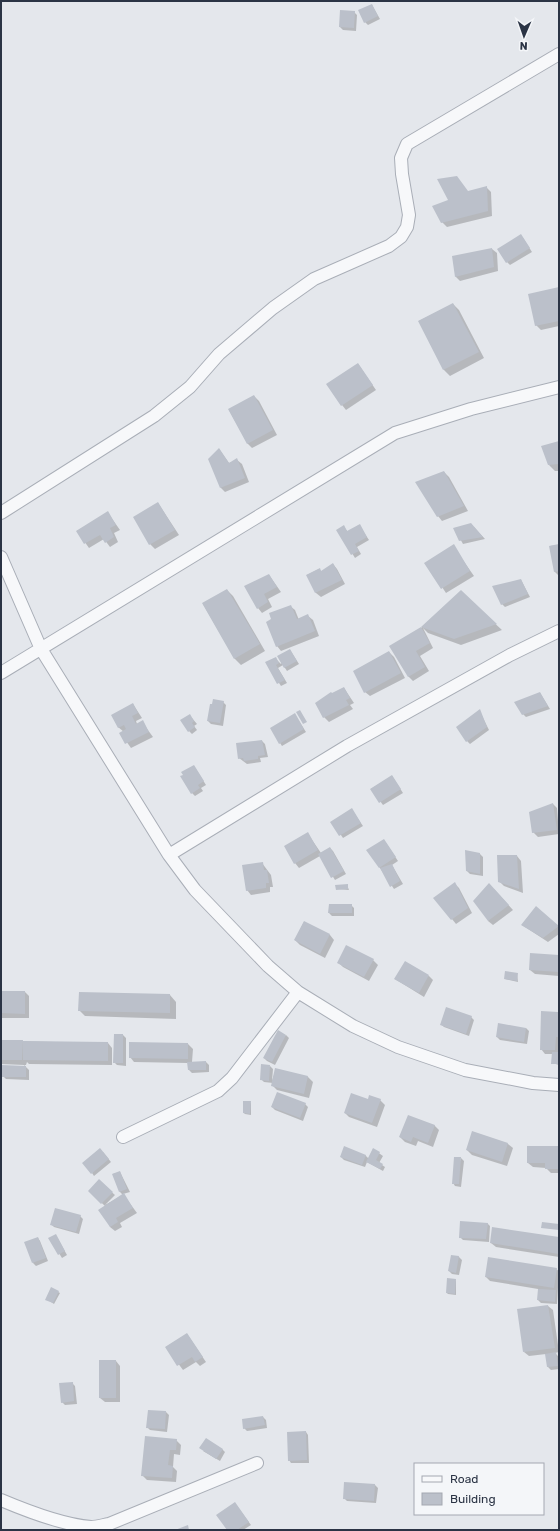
<svg xmlns="http://www.w3.org/2000/svg" width="560" height="1531" font-family="Rubik,sans-serif">
<style>
.shadow{fill:#0003}
.building{fill:#bbc0ca}
.lines{fill:none;stroke-linecap:round;stroke-linejoin:round}
.minor-casing{stroke:#a9aeb7;stroke-width:14}
.minor{stroke:#f7f8fa;stroke-width:12}
</style>
<rect width="100%" height="100%" fill="#e4e7ec"/>
<path class="shadow" d="M372,5l8,14 -12,6 -3,-3z
M354,12l3,3 -1,16 -13,-1 -3,-3z
M487,188l4,4 1,24 -45,11 -5,-5z
M523,238l9,14 -22,13 -3,-3z
M492,249l5,4 1,18 -38,10 -4,-4 -3,-20z
M559,288v38l-18,4 -5,-5z
M453,304l6,6 25,48 -34,18 -6,-6 -25,-49z
M358,364l18,26 -30,20 -4,-5z
M254,396l5,5 18,34 -25,13 -4,-4 -19,-34z
M559,442v29h-4l-6,-6z
M219,449l10,14 8,-3 5,4 7,18 -24,10 -4,-4z
M444,472l5,5 19,34 -26,10 -4,-5z
M158,503l21,32 -24,14 -5,-5z
M108,513l12,17 -6,3 4,9 -8,5 -6,-8 -15,9 -12,-17z
M359,525l10,15 -12,7 4,7 -6,4 -17,-28 6,-3 4,5z
M474,527l11,12 -22,5 -9,-16z
M559,545v31l-4,-4 -5,-26z
M453,546l21,30 -28,17 -20,-30z
M333,564l4,5 8,15 -24,13 -5,-4 -9,-18 12,-6 3,3z
M269,575l12,17 -13,7 4,8 -10,6 -4,-5z
M521,580l9,17 -25,10 -3,-3z
M227,590l6,6 32,55 -24,14 -6,-6 -32,-55z
M461,592l41,38 -41,15 -33,-12 -5,-5 10,20 -13,8 9,15 -16,10 -5,-5 13,-48z
M290,606l5,4 4,10 9,-4 5,4 6,16 -38,15 -4,-5z
M290,650l9,14 -12,7 -4,-6 -5,3 9,15 -6,3 -15,-23 9,-5 6,6z
M389,652l5,5 11,21 -35,18 -5,-4z
M344,688l10,15 -4,2 3,4 -24,13 -5,-5 8,-23z
M540,693l10,16 -24,8 -3,-3z
M223,702l3,3 -3,21 -12,-2 -3,-3z
M133,704l9,14 -6,3 1,3 5,-2 11,15 -22,11 -10,-14 3,-2 -6,-5z
M479,710l10,20 -19,14 -3,-3z
M192,718l5,6 -3,2 3,4 -5,4 -3,-3z
M297,718l9,14 -24,14 -2,-3z
M262,741l3,3 3,13 -8,1 1,4 -14,2 -8,-6z
M194,766l12,19 -5,3 2,3 -8,5 -3,-3z
M392,776l11,17 -20,12 -12,-16z
M553,804l4,4 2,26 -21,3 -5,-5z
M352,810l11,16 -20,12 -11,-16z
M308,834l13,19 9,-5 3,3 13,23 -11,6 -15,-24 -21,12 -4,-5z
M386,843l12,18 -6,4 11,19 -9,5 -26,-39z
M480,854l3,3v19l-13,-2 -3,-3z
M517,856l4,5 2,32 -19,-7 -5,-5z
M262,863l9,12 2,12h-3v5l-19,3 -4,-5z
M455,884l4,4 13,25 -16,11 -21,-26z
M347,885l2,5 -12,-1z
M494,889l19,21 -20,15 -5,-4z
M351,905l3,3v8h-22l-3,-3z
M536,908l23,19v7l-11,8 -26,-17z
M304,922l26,13 4,5 -9,18 -25,-13 -5,-5z
M559,956v20l-24,-2 -5,-4z
M373,960l5,5 -9,16 -26,-14 -5,-5z
M517,974l1,8 -13,-3z
M429,976l4,4 -9,17 -29,-18z
M1,992h24l4,4v22h-28z
M170,995l6,7v17l-91,-3 -6,-6z
M557,1013l2,2v50l-7,-2 1,-9h-8l-4,-5z
M471,1017l3,3 -5,16 -25,-9 -3,-3z
M526,1028l3,3 -2,13 -27,-4 -3,-3z
M123,1035l3,3v28l-9,-1 -3,-3z
M286,1035l3,3 -14,27 -8,-4 -3,-3z
M1,1041l107,2 4,5v17l-83,-1 -2,-2 -1,3h-2l5,5v10l-23,-1 -3,-3 21,-9v-2l-23,-1z
M130,1043l58,1 5,5 -1,13h14l3,3v7l-17,1 -3,-3 -1,-7 -54,-1 -4,-5z
M270,1066l3,3 -1,12 4,-12 32,8 5,5 -4,16 -32,-8 -5,-5 1,-2 -9,-1 -3,-3z
M380,1100l5,5 -8,22 -28,-10 -4,-4z
M251,1102v13l-6,-1 -1,-1z
M305,1104l3,3 -5,14 -28,-11 -3,-3z
M434,1125l5,5 -6,17 -15,-6 -2,5 -11,-4 -5,-5z
M473,1133l35,11 5,4 -6,18 -35,-11 -5,-5z
M559,1148v25h-8l-5,-5 -13,-1 -5,-4z
M373,1149l10,7 -4,7 6,4 -2,4 -16,-9 -2,5 -21,-7 -3,-3 24,-2 4,4z
M103,1152l8,10 -17,14 -2,-3z
M461,1158l3,3 -3,26 -6,-1 -2,-3z
M120,1172l10,20 -7,2 14,19 -17,10 2,4 -7,4 -5,-4 -5,-21 -16,-15 10,-10 16,14 -10,10 18,-10 -3,-3 -7,-18z
M80,1216l3,3 -4,15 -25,-7 -3,-3z
M487,1223l3,3 -1,16 -26,-2 -3,-3z
M38,1238l2,3 8,20 -12,5 -3,-3z
M559,1238v19l-63,-10 -5,-4z
M50,1239h8l9,16 -5,3z
M452,1256l7,1 3,3 -3,15 -7,-1 -3,-3z
M556,1269l3,2 -2,33 -16,-1 -3,-3v-11l-48,-8 -4,-4z
M456,1280v15l-8,-1 -1,-1z
M58,1292l2,1 -6,11 -6,-4z
M548,1306l5,4 6,42 -4,1 3,3 1,13 -8,1 -3,-3 -2,-13 -17,2 -5,-4z
M187,1334l19,28 -6,4 -4,-4 -13,8 -17,-23z
M116,1361l4,5v36h-15l-5,-4z
M72,1383l3,3 2,18 -12,1 -3,-3z
M166,1412l3,3 -2,17 -17,-2 -3,-3z
M263,1417l3,3 1,8 -20,3 -3,-3z
M306,1432l2,3 1,28h-18l-2,-3z
M176,1440l5,5 -1,10 -6,-1 -1,13 4,4 -1,11 -29,-2 -5,-5z
M222,1449l3,3 -5,9 -17,-10z
M375,1485l3,3 -2,15 -29,-2 -3,-3z
M237,1506l14,19 -8,5h-15z"/>
<path class="building" d="M372,4l6,12 -14,7 -6,-13z
M340,10l15,1 -1,17 -15,-1z
M457,176l11,15 19,-5 1,25 -47,12 -9,-17 16,-6 -11,-21z
M521,234l9,14 -24,15 -9,-14z
M492,248l2,19 -39,10 -3,-21z
M559,287v34l-24,5 -7,-32z
M453,303l26,49 -36,18 -25,-49z
M358,363l15,22 -32,21 -15,-22z
M254,395l19,35 -26,14 -19,-35z
M559,441v23l-11,1 -7,-19z
M219,448l10,15 8,-5 8,20 -25,10 -12,-29z
M444,471l20,35 -27,11 -22,-35z
M158,502l17,28 -26,15 -16,-28z
M108,511l8,14 -6,3 4,9 -9,6 -5,-8 -16,9 -8,-13z
M471,523l12,14 -24,4 -6,-13z
M360,524l7,13 -12,7 4,7 -8,4 -15,-25 8,-5 3,6z
M454,544l16,27 -29,18 -17,-26z
M559,544v27l-5,1 -5,-26z
M333,563l9,17 -27,13 -9,-18 14,-7 1,3z
M269,574l8,13 -13,7 4,8 -11,7 -13,-23z
M521,579l7,15 -27,11 -9,-19z
M227,589l33,55 -26,15 -32,-56z
M461,590l36,34 -43,15 -33,-12 9,16 -14,8 9,16 -17,10 -19,-31 32,-19z
M291,605l6,14 11,-5 7,17 -39,16 -10,-25 5,-3 -2,-6z
M290,649l7,12 -13,7 -7,-12z
M389,651l12,22 -37,20 -11,-22z
M276,657l3,6 -3,2 9,15 -8,4 -12,-22z
M344,687l6,11 -4,2 3,5 -26,13 -8,-15 16,-11 1,1z
M540,692l8,14 -26,9 -8,-13z
M213,699l11,2 -4,22 -13,-2 3,-17h2z
M133,703l5,10 -6,3 4,8 7,-4 6,12 -24,12 -6,-11 7,-4 -2,-4 -6,3 -7,-13z
M480,709l7,18 -21,15 -10,-15z
M300,710l7,12 -4,2 -7,-12z
M295,713l9,16 -25,15 -9,-16z
M190,714l4,7 -2,2 3,4 -7,5 -8,-12z
M262,740l3,15 -7,1v3l-14,2 -1,-3 -5,1 -2,-16z
M194,765l10,16 -6,4 2,3 -9,6 -11,-18 3,-1 -2,-3z
M392,775l9,14 -22,14 -9,-14z
M553,803l4,27 -25,3 -3,-21z
M352,808l9,15 -22,13 -9,-14z
M308,832l10,18 -24,14 -10,-18z
M384,839l12,18 -17,11 -13,-18z
M330,847l14,24 -13,7 -13,-24z
M465,850l15,3v21l-14,-3z
M497,855h20l2,34 -21,-7z
M263,862l1,8h3l2,13h-3v5l-20,3 -4,-26z
M392,864l8,17 -10,6 -10,-19z
M455,882l13,26 -17,12 -18,-22z
M489,883l20,22 -21,16 -15,-20z
M348,884v5l-12,1 -1,-5z
M329,904h23v9h-24z
M536,906l23,20 -16,12 -22,-13z
M304,921l26,13 -10,20 -26,-14z
M346,945l28,14 -10,18 -27,-14z
M530,953l29,2v17l-30,-2z
M405,961l24,14 -10,18 -25,-14z
M505,971l13,2 -1,8 -13,-2z
M1,991h24v23l-24,-1z
M79,992l91,2v19l-92,-2z
M446,1007l26,9 -6,18 -26,-9z
M541,1011l17,1 1,25h-3l-1,13h-15z
M498,1023l28,5 -2,14 -28,-5z
M278,1030l8,5 -14,27 -9,-4z
M114,1034h9v29h-10z
M1,1040h22l-1,20h-21z
M23,1041l85,1v19l-85,-1z
M129,1042l59,1v16l-59,-1z
M552,1052h7v12h-8z
M206,1061v9h-18l-1,-8z
M261,1064l9,1 -1,16 -9,-1z
M2,1065l24,1v11h-24z
M275,1068l33,8 -4,18 -33,-8z
M277,1092l29,11 -6,15 -29,-11z
M351,1093l17,6 1,-4 12,4 -9,24 -28,-10z
M243,1101h8l-1,13 -7,-1z
M408,1115l27,10 -7,18 -15,-6 -2,5 -12,-5z
M472,1131l36,12 -6,19 -36,-12z
M344,1146l22,9 -4,10 -22,-8z
M527,1146h32v23h-14v-6h-18z
M100,1148l9,11 -18,15 -9,-11z
M373,1148l7,4 -4,8 7,4 -3,5 -14,-7z
M454,1157h7l-2,27h-7z
M120,1171l7,18 -8,3 -7,-18z
M99,1179l14,13 -12,12 -13,-13z
M124,1193l9,15 -17,10 2,4 -8,5 -12,-17z
M55,1208l26,7 -5,17 -26,-7z
M460,1221l28,2 -2,16 -27,-1z
M542,1222l17,2v6l-18,-2z
M492,1227l67,10v17l-69,-11z
M56,1234l9,17 -7,4 -10,-17z
M38,1237l8,21 -14,5 -8,-21z
M451,1255l8,1 -3,17 -8,-2z
M488,1257l69,11 -3,20 -69,-11z
M447,1278l9,1 -1,15 -9,-1z
M51,1287l8,4 -6,12 -8,-3z
M538,1289l18,1 -1,12 -18,-2z
M548,1305l7,43 -32,4 -6,-43z
M187,1333l16,24 -8,5 -3,-5 -15,9 -12,-19z
M556,1352l2,14 -11,1 -2,-13z
M99,1360h17v38h-17z
M73,1382l1,19 -13,2 -2,-20z
M148,1410l18,1 -1,18 -19,-1z
M263,1416l2,9 -22,4 -1,-10z
M306,1431l1,29 -19,1 -1,-29z
M145,1436l32,3 -1,11h-6l-2,15 5,1 -1,12 -31,-2z
M206,1438l17,11 -7,10 -17,-11z
M344,1482l31,2 -1,17 -31,-2z
M235,1502l14,20 -12,8h-10l-11,-15z
M188,1525l1,5h-14z"/>
<g class="lines">
<defs>
<path id="minor" d="M1,513l153,-97 36,-29 29,-33 54,-46 41,-29 75,-33 12,-9 6,-10 2,-12 -7,-41 -1,-16 6,-14 152,-90
M1,557l40,92 128,206 26,35 73,76 30,26 55,34 45,21 67,23 68,13 26,2
M1,673l394,-240 76,-24 88,-22
M169,855l178,-109 163,-91 49,-24
M123,1137l95,-46 14,-13 66,-86
M1,1500c26,11 62,25 90,27 6,0 12,-2 18,-3l148,-61"/>
</defs>
<use href="#minor" class="minor-casing"/>
<use href="#minor" class="minor"/>
</g>
<rect width="560" height="1531" fill="none" stroke="#2b3445" stroke-width="4"/>
<rect x="414" y="1463" width="130" height="52" fill="#f4f6f9" stroke="#a4a8b1"/>
<rect x="422" y="1476" width="20" height="6" fill="#f7f8fa" stroke="#a4a8b1"/>
<text x="450" y="1483" font-size="12" fill="#2b3445">Road</text>
<rect x="422" y="1493" width="20" height="12" fill="#bbc0ca" stroke="#a4a8b1"/>
<text x="450" y="1503" font-size="12" fill="#2b3445">Building</text>
<g transform="translate(524 36) rotate(182)" stroke="#f4f6f9" stroke-width="3" paint-order="stroke">
<path d="M0-3L7 15L0 10L-7 15Z" fill="#2b3445"/>
<text y="-6" font-size="11" font-weight="bold" text-anchor="middle" fill="#2b3445">N</text>
</g>
</svg>
